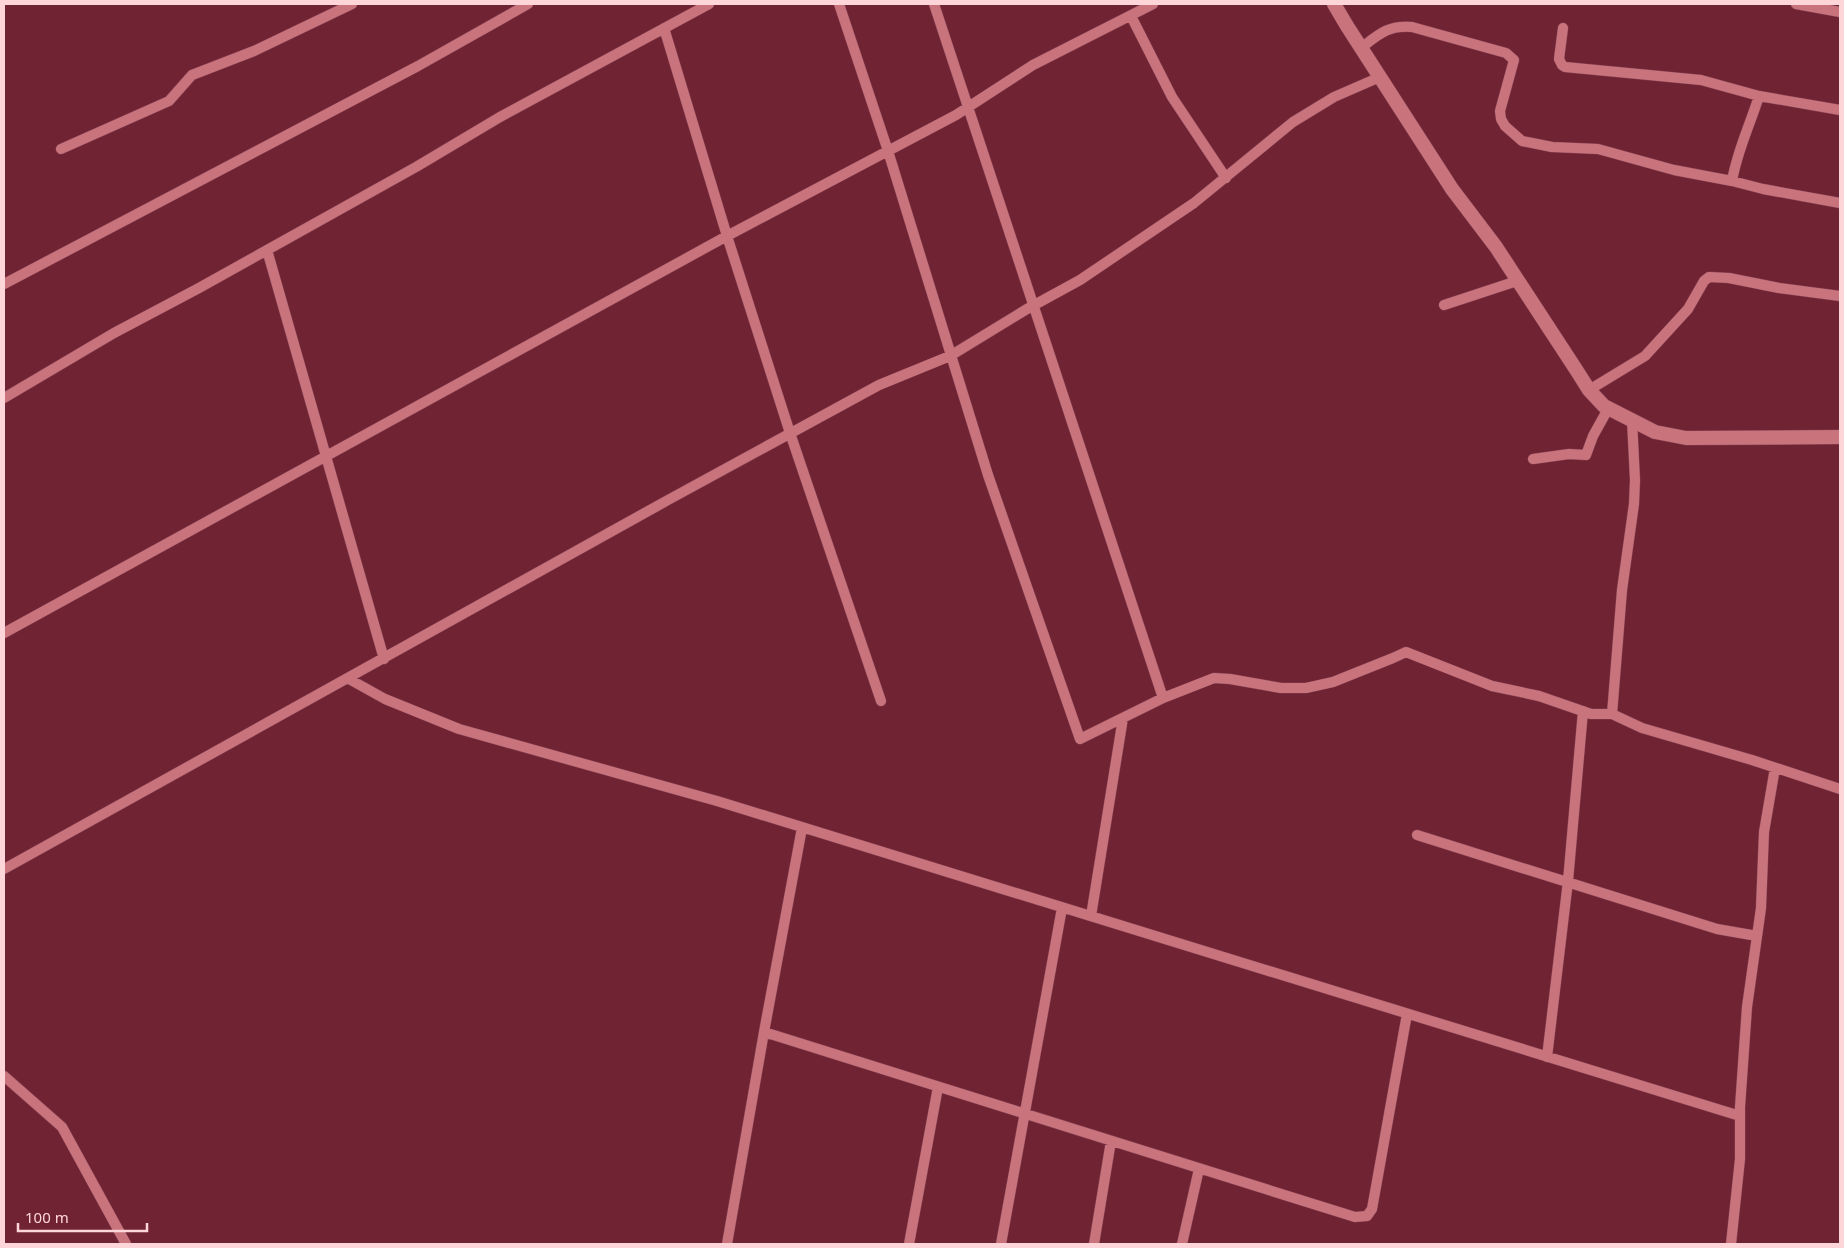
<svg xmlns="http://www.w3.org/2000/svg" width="1844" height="1248" font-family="'Noto Sans',sans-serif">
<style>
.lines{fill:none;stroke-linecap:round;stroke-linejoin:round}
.street-casing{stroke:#854153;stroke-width:11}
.secondary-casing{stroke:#854153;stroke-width:15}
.street{stroke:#c9737d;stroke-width:10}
.secondary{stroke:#c9737d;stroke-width:14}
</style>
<rect width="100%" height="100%" fill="#702332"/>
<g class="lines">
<defs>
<path id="street" d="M839,4l49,147 100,324 92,264 83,-41 51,-20 16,1 51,9h25l27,-6 60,-24 13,-6 86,34 47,10 52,18h21l30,14 110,32 88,29
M934,4l229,694
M1796,4l44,8
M1131,16l41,81 54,81
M664,28l63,208 63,197 91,268
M1563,28l-4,31 3,6 3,2 136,13 58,16 81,14
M1361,48c18,-14 27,-23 51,-21l94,26 8,7 -14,51 1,8 4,7 17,15 30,6 46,2 76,21 58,11
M1759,96c-9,29 -22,55 -27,85l31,8 77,14
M61,149l108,-48 23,-26 62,-24 98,-47
M267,250l117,409
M4,284l414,-218 110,-62
M1444,305l73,-24
M1589,390l56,-34 43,-47 16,-28 5,-4 20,1 50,10 61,8
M4,398l110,-65 85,-45 217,-121 84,-50 209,-113
M1533,459l36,-5 17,1 7,-19 15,-27
M4,633l723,-397 229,-121 77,-50 120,-61
M349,679l36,20 74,30 258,72 1023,315
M1612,714l10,-124 12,-86 1,-24 -3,-60
M1417,835l300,94 40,7
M4,869l664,-369 211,-115 71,-29 77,-47 53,-29 114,-77 99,-81 41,-25 46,-20
M1091,916l32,-198
M764,1032l591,185 12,-1 5,-7 35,-195
M1547,1057l21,-176 15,-170
M4,1076l58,51 64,117
M727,1244l37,-212 38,-204
M909,1244l29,-157
M1001,1244l61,-336
M1094,1244l17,-103
M1182,1244l17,-75
M1731,1244l9,-85v-52l7,-100 14,-99 3,-76 11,-64"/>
<path id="secondary" d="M1334,4l13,22 105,163 44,58 81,124 12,19 15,16 51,26 31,6 154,-1"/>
</defs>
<use href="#street" class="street-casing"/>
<use href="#secondary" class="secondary-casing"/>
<use href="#street" class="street"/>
<use href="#secondary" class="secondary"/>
</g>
<rect width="1844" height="1248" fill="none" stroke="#fed6d9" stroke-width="10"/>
<path d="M18 1223v8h129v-8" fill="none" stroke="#fed6d9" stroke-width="2.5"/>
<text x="25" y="1223" font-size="15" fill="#fed6d9" stroke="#702332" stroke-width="4" paint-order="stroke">100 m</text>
</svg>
